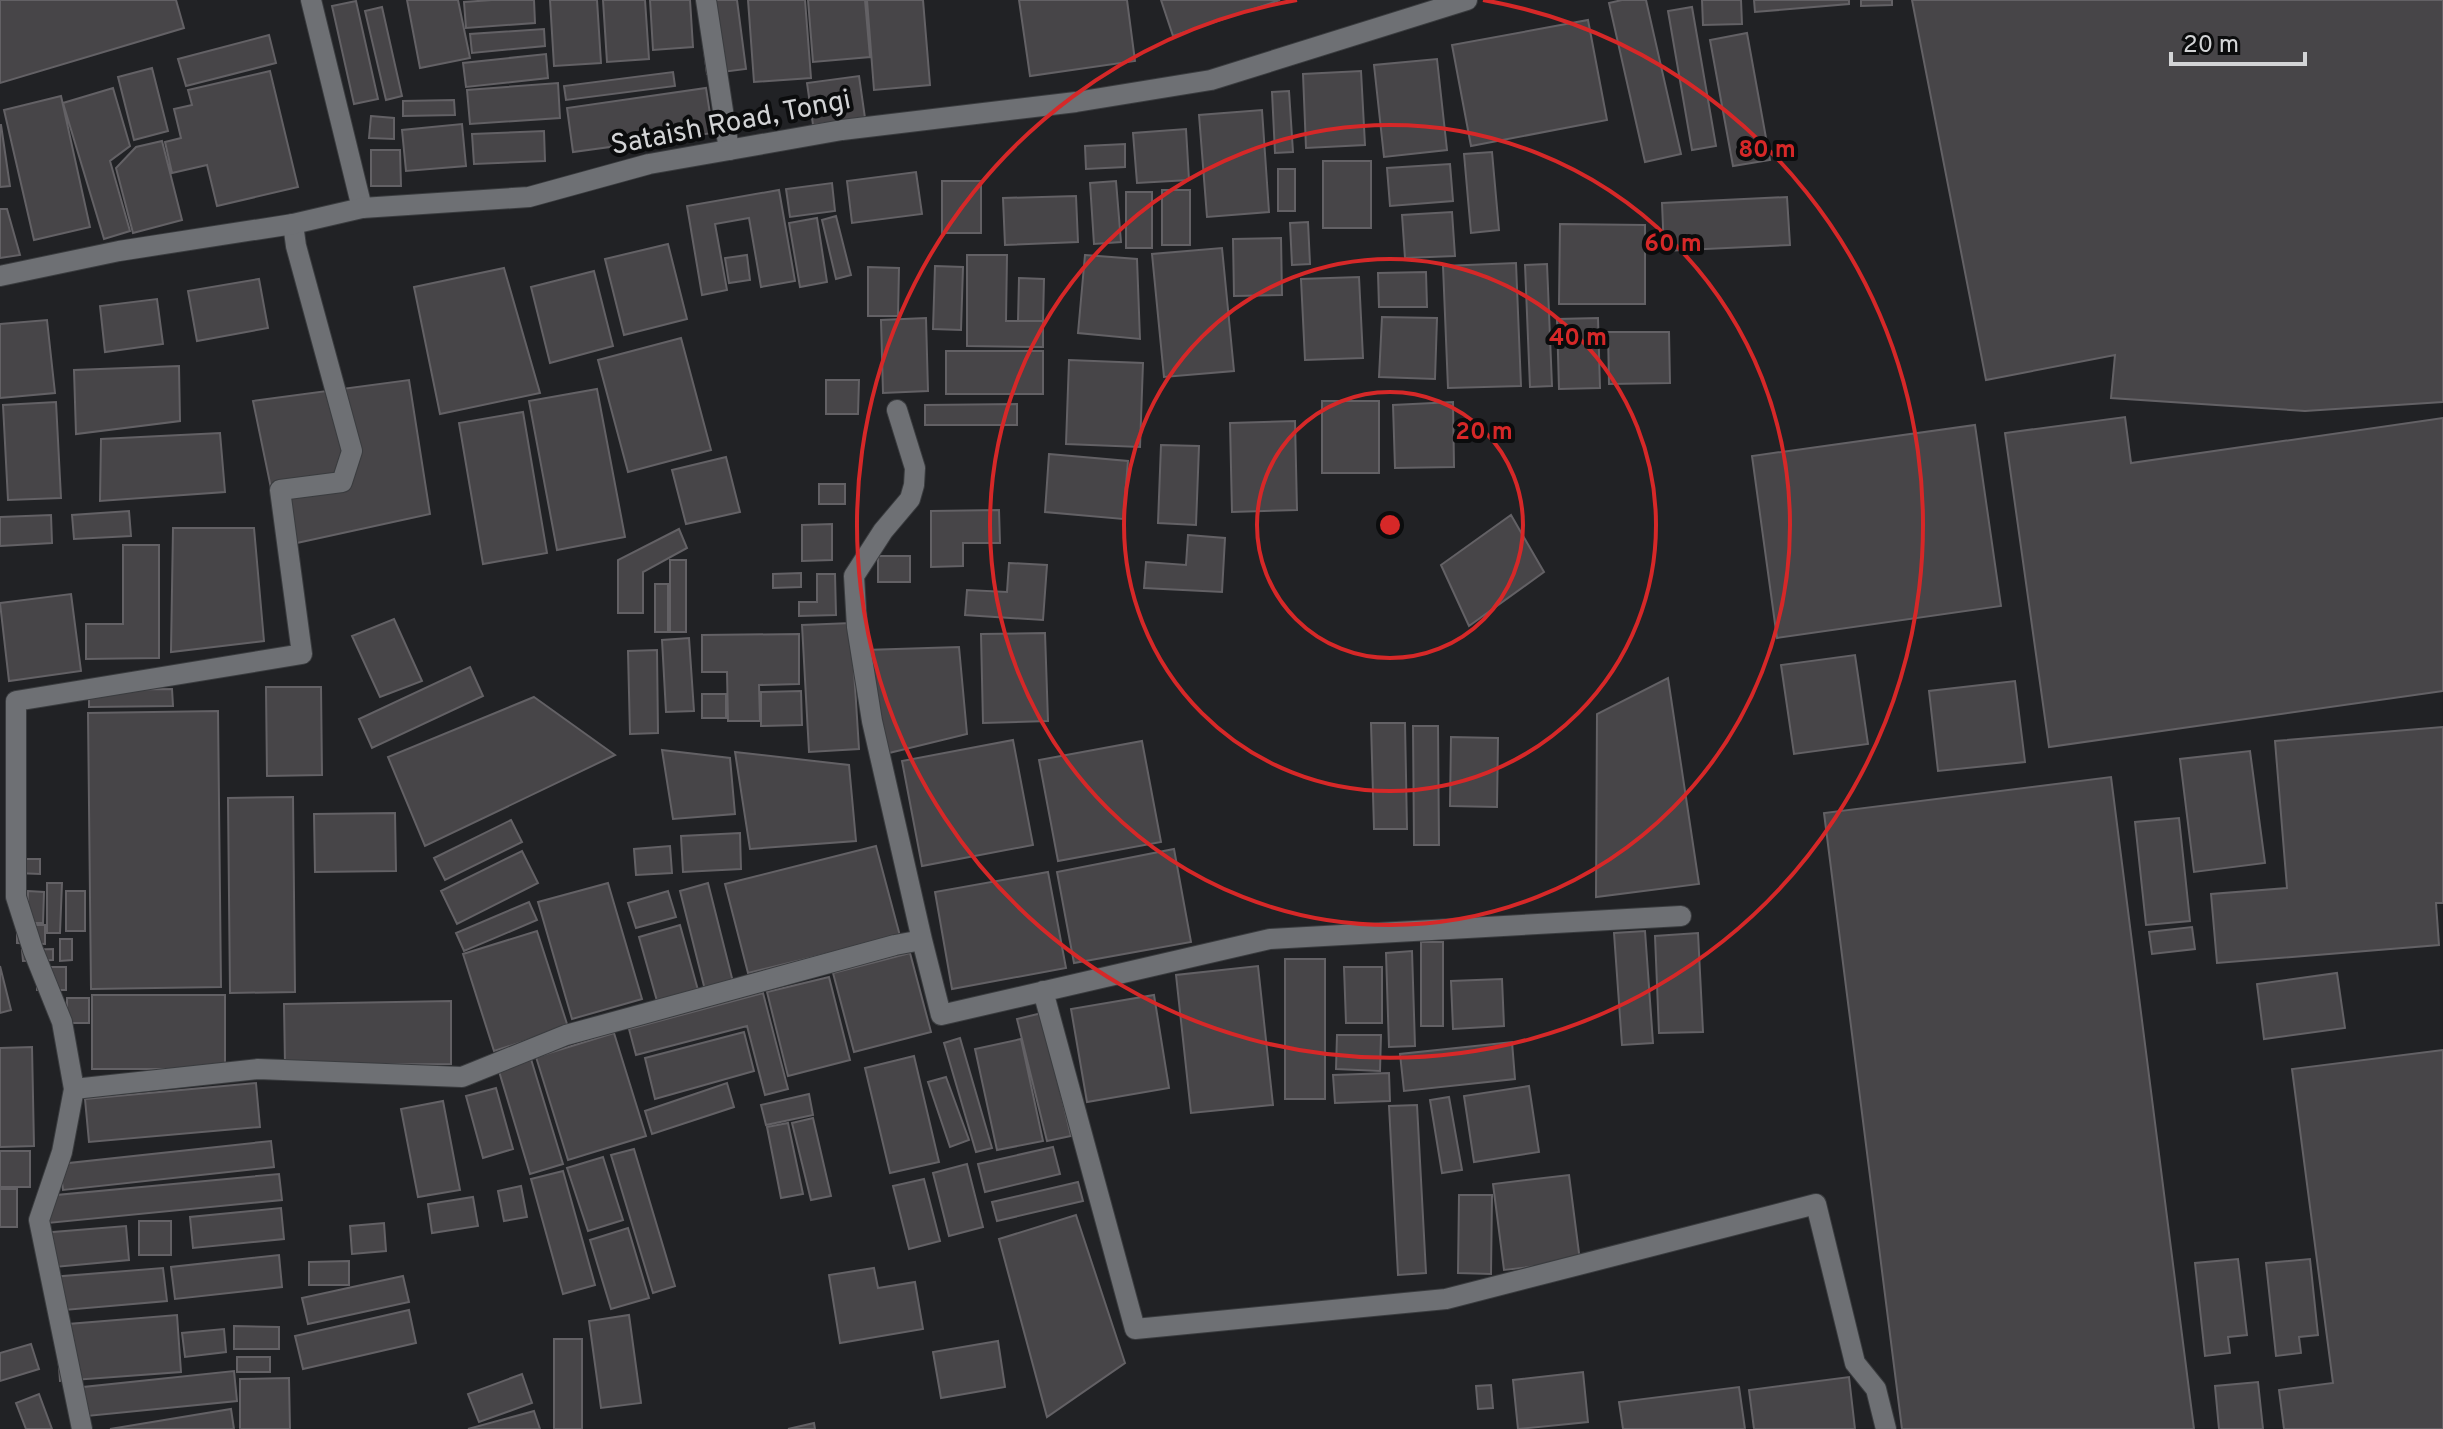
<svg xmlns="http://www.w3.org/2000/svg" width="2443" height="1429" font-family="Overpass,sans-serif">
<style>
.building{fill:#474548;stroke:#636165;stroke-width:2}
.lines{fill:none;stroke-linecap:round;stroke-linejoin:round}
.minor-casing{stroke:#3a3c3f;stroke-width:22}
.tertiary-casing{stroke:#3a3c3f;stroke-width:22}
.minor{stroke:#6e7074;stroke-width:20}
.tertiary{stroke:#6e7074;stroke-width:20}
.ring{fill:none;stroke:#d62828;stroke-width:4}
.labels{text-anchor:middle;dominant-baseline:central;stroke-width:8;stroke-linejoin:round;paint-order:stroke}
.street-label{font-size:28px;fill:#d3d4d6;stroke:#0b0c0d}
.centre{fill:#d62828;stroke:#0b0c0d;stroke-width:4}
.ring-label{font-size:24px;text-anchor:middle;font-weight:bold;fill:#d62828;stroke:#0b0c0d;stroke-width:8;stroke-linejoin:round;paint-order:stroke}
</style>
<rect width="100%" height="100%" fill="#212225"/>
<path class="building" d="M0,0h176l8,28 -184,55z
M407,0h51l12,58 -50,10z
M492,0h42l1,23 -69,5 -2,-26z
M550,0h47l4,63 -47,3z
M603,0h42l4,59 -42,3z
M650,0h40l3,47 -40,3z
M698,0h39l9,69 -39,5z
M748,0h57l6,78 -57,4z
M808,0h57l5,57 -57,5z
M867,0h56l7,85 -56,5z
M1019,0h108l8,61 -105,15z
M1161,0h119l-107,36z
M1622,0h24l35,154 -36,8 -36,-159z
M1702,0h39l1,24 -39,1z
M1754,0h95v4l-94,8z
M1861,0h31v5l-31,1z
M1912,0h531v402l-138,9 -194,-13 4,-43 -129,25z
M356,1l22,98 -24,5 -22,-98z
M382,7l20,89 -16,4 -21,-89z
M1692,7l24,139 -24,4 -24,-139z
M1588,20l19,100 -136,26 -19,-101z
M544,29l1,17 -73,7 -2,-19z
M1747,33l23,127 -37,6 -23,-126z
M269,35l7,28 -90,23 -8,-27z
M546,54l2,24 -82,9 -3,-24z
M1437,59l10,91 -63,7 -10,-92z
M152,68l16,63 -34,9 -16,-63z
M270,71l28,116 -81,19 -10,-41 -35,8 -7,-31 16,-4 -7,-29 18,-4 -4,-15z
M1361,71l4,74 -59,3 -3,-74z
M673,72l2,14 -109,14 -2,-14z
M859,76l6,42 -52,7 -6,-42z
M558,83l2,35 -90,6 -3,-34z
M113,88l17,58 -20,15 20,70 -26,8 -41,-136z
M706,88l7,45 -140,19 -6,-44z
M1289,91l4,61 -18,1 -3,-61z
M61,96l29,131 -56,13 -30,-130z
M454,100l1,15 -52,1v-15z
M1262,110l7,102 -62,5 -8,-102z
M371,116l23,2v21l-25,-1z
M462,124l4,42 -60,5 -4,-41z
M1,125l9,61 -10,1v-62z
M1186,129l3,51 -52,3 -4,-50z
M544,131l1,30 -71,3 -2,-30z
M162,141l20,79 -49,13 -17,-65 20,-21z
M1125,144v23l-39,2 -1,-23z
M371,150h29l1,36h-30z
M1492,152l7,78 -28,3 -7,-79z
M1323,161h48v67h-48z
M1450,164l3,37 -63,5 -3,-38z
M1278,169h17v42h-17z
M916,172l6,42 -70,9 -5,-42z
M942,181h39v52h-39z
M1116,181l5,61 -27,2 -4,-61z
M832,183l3,28 -45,6 -4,-28z
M779,190l16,91 -34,6 -12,-69 -34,6 12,66 -25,5 -15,-89z
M1162,190h28v55h-28z
M1126,192h26v56h-26z
M1076,196l2,46 -73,3 -2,-47z
M1787,197l3,48 -126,6 -2,-48z
M0,209h7l13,46 -20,3z
M1452,212l3,44 -50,2 -3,-43z
M836,216l15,59 -15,4 -14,-59z
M817,218l10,64 -27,5 -11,-64z
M1308,222l2,42 -18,1 -2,-42z
M1560,224l85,1v79h-86z
M1281,238l1,57 -48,1 -1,-57z
M668,244l19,75 -63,16 -19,-76z
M1222,248l12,123 -70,6 -12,-123z
M747,255l3,25 -21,3 -4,-25z
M967,255h40l-1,66h37v26l-76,-1z
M1085,255l52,4 3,80 -62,-6z
M1516,263l5,123 -73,2 -5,-122z
M1547,264l5,122 -22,1 -5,-122z
M935,266l28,1 -2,63 -28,-1z
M868,267l31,1 -1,48h-30z
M504,268l36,125 -100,21 -26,-127z
M594,271l19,75 -63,17 -19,-76z
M1426,272l1,35h-48l-1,-34z
M1359,277l4,81 -58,2 -4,-81z
M1019,278l25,1 -1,42h-25z
M259,279l9,49 -71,13 -9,-50z
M157,299l6,45 -58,8 -5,-46z
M1382,317l55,1 -2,61 -56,-2z
M926,318l2,73 -45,2 -2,-73z
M1598,318l2,70 -41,1 -2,-70z
M47,320l8,73 -55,5v-74z
M1608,332h61l1,51 -61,1z
M681,338l30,112 -83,22 -30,-112z
M946,351h97v43h-97z
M1069,360l74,3 -3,84 -74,-3z
M179,366l1,55 -104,13 -2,-64z
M409,380l21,134 -147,32 -30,-145z
M826,380h33l-1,34h-32z
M597,389l28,148 -68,13 -28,-149z
M1322,401h57v72h-57z
M56,402l5,96 -53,2 -5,-95z
M1453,402l1,65 -59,1 -2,-63z
M1017,404v21h-92v-20z
M523,412l24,141 -64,11 -24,-141z
M2125,417l6,46 312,-45v273l-394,56 -44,-314z
M1295,421l2,89 -65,2 -2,-89z
M1975,425l26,181 -224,32 -25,-182z
M220,433l5,59 -125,9 1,-62z
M1161,445l38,1 -3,79 -38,-2z
M1049,454l79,7 -5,58 -78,-7z
M726,457l14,55 -54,12 -14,-54z
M819,484h26v20h-26z
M999,510l1,33h-37v23l-32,1v-56z
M129,511l2,25 -57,3 -2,-24z
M51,515l1,28 -52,3v-29z
M1511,515l33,57 -75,54 -28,-61z
M832,524v36l-30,1v-36z
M173,528h81l10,113 -93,11z
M679,529l8,19 -44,24v41h-25v-53z
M1188,535l37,3 -3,54 -78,-4 2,-26 40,3z
M123,545h36v113l-73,1v-35h37z
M878,556h32v26h-32z
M670,560h16v72h-16z
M1009,563l38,2 -4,55 -78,-5 2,-25 40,2z
M801,573v14l-28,1v-14z
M817,574h18l1,41 -37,1v-14h18z
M655,584h13v48h-13z
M71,594l10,77 -72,10 -9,-78z
M394,619l28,62 -42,16 -28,-61z
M851,623l8,126 -50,3 -7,-127z
M1045,633l3,88 -65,2 -2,-89z
M799,634v50l-40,1 1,36h-32l-1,-49h-25v-37z
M689,638l5,73 -28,1 -4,-72z
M959,647l8,87 -82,20 -20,-104z
M657,650l1,83 -28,1 -2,-83z
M1855,655l13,89 -74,10 -13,-89z
M470,667l13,29 -111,52 -13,-29z
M1668,678l31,206 -103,13 1,-183z
M2015,681l10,81 -87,9 -9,-80z
M266,687h55l1,88 -55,1z
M172,689l1,17 -84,1v-17z
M801,691l1,34 -41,1v-34z
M702,694h24v24h-24z
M534,697l81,58 -190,91 -37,-89z
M218,711l3,276 -130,2 -3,-276z
M1371,723h34l2,106h-33z
M1413,726h25l1,119h-25z
M2443,727v176h-7l3,42 -222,18 -6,-69 76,-6 -12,-147z
M1451,737l47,1 -1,69 -47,-1z
M1013,740l20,105 -111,21 -20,-105z
M1142,741l19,101 -103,19 -19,-101z
M662,750l68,8 5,56 -62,5z
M2250,751l15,112 -71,9 -14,-113z
M735,752l114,13 7,76 -106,8z
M2111,777l83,652h-292l-78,-616z
M293,797l2,195 -65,1 -2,-195z
M395,813l1,58 -81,1 -1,-58z
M2179,818l11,103 -44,4 -11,-103z
M511,820l11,22 -77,38 -11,-22z
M740,833l1,36 -58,3 -2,-36z
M670,846l2,27 -36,2 -2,-26z
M876,846l24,90 -152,37 -23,-89z
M1174,849l17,93 -117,21 -17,-91z
M522,851l16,32 -81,41 -16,-33z
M16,859h24v15l-24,-1z
M1048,872l18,96 -114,21 -17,-97z
M47,883h15l-2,50h-13z
M608,883l34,116 -70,20 -34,-117z
M708,883l25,99 -28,8 -25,-99z
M28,891l16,1 -1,31h-16z
M66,891h19v40h-19z
M668,891l8,26 -40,11 -8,-25z
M529,902l8,18 -73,31 -8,-18z
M17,925h28v19l-28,-1z
M680,925l18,65 -41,11 -18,-64z
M2192,927l3,22 -43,5 -3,-22z
M537,931l31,96 -74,24 -31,-97z
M1645,931l8,112 -31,2 -8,-112z
M1698,933l5,99 -44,1 -4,-97z
M60,939h12v21l-12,1z
M1421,942h22v84h-22z
M53,949v11l-30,1 -1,-11z
M1412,951l3,95 -26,1 -3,-94z
M910,953l21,79 -77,20 -21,-79z
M1285,959h40v140h-40z
M0,966l11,44 -11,3z
M1258,966l15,139 -82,8 -15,-138z
M37,967h29v23h-29z
M1344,967h38v56h-36z
M2337,973l8,55 -81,11 -7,-55z
M829,977l21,83 -62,16 -21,-84z
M1502,979l2,47 -51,3 -2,-48z
M763,993l25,96 -23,6 -18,-69 -111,29 -7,-26z
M92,995h133v74h-133z
M1154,995l15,93 -82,14 -16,-93z
M67,998h22v25h-22z
M451,1001v63l-166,1 -1,-61z
M1042,1013l29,123 -24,5 -30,-122z
M744,1032l10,39 -99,28 -10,-41z
M614,1033l32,103 -78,24 -32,-103z
M1337,1035h44l-1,36 -44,-2z
M960,1038l32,110 -16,4 -32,-109z
M1021,1039l22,102 -46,9 -22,-101z
M1512,1042l3,37 -111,12 -4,-37z
M32,1047l2,99 -34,1v-99z
M2443,1050v379h-159l-5,-39 54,-7 -41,-314z
M914,1056l25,106 -49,11 -25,-105z
M531,1059l32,105 -33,10 -32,-106z
M1389,1073l1,28 -55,2 -2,-28z
M946,1077l23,63 -19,7 -22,-65z
M256,1083l4,44 -171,15 -4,-43z
M727,1083l7,24 -82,27 -7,-23z
M1529,1086l10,66 -65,10 -10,-66z
M496,1088l17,61 -30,9 -17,-62z
M809,1094l4,21 -47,10 -5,-20z
M1449,1097l13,73 -20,3 -12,-73z
M443,1101l17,89 -42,7 -17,-88z
M1417,1105l9,168 -28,2 -9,-169z
M813,1118l18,78 -20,4 -19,-77z
M788,1123l15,71 -22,4 -14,-71z
M271,1141l3,26 -211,23 -3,-26z
M1053,1147l7,27 -75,18 -7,-28z
M634,1149l41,137 -22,7 -42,-138z
M0,1151h30v36h-30z
M603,1157l20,63 -35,11 -21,-63z
M967,1164l16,63 -34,9 -16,-63z
M563,1171l32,114 -32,9 -32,-115z
M279,1174l3,26 -234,23 -2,-27z
M1569,1175l11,86 -76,9 -11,-86z
M924,1179l16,62 -31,8 -16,-63z
M1078,1182l5,19 -86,20 -5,-19z
M521,1186l6,31 -23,4 -6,-30z
M0,1189h17v38h-17z
M1459,1195h33l-1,79 -33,-1z
M473,1197l5,29 -46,7 -4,-29z
M281,1208l3,31 -91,9 -3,-31z
M1076,1215l49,148 -78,54 -48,-178z
M139,1221h32v34h-32z
M384,1223l2,28 -34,3 -2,-28z
M126,1226l3,34 -85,8 -3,-35z
M628,1228l21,70 -38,11 -21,-69z
M279,1255l3,32 -107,12 -4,-32z
M2238,1259l9,76 -19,2 2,16 -25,3 -10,-93z
M2310,1259l8,76 -19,2 2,16 -25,3 -10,-93z
M349,1261v24h-40v-23z
M163,1268l4,33 -114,10 -2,-34z
M874,1268l4,20 37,-6 8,47 -83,14 -11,-68z
M403,1276l6,26 -101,22 -6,-26z
M409,1310l7,33 -113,26 -8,-33z
M177,1315l4,57 -121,9 -4,-56z
M629,1315l12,88 -40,5 -12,-87z
M234,1326l45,1v22h-45z
M224,1329l2,23 -41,5 -3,-24z
M554,1339h28v90h-28z
M998,1341l7,46 -64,11 -8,-46z
M31,1344l8,25 -39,12v-28z
M237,1357h33v15h-33z
M234,1371l3,30 -160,16 -3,-29z
M1583,1372l5,50 -70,7 -5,-49z
M522,1374l10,29 -53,19 -11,-28z
M1849,1377l6,52h-101l-5,-39z
M289,1378l1,51h-50v-50z
M2258,1382l5,47h-44l-4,-43z
M1491,1385l2,23 -15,1 -2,-23z
M1739,1387l6,42h-122l-4,-27z
M39,1394l13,35h-26l-10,-26z
M231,1409l3,20h-124z
M534,1411l6,18h-72z
M814,1423l1,6h-27z"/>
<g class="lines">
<defs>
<path id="minor" d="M311,0l51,208
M706,0l23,150
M897,410l18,58 -1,17 -4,14 -27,32 -29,45 3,51 15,94 50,219
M1043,991l92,338 311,-30 370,-95 39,159 21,26 10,40
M74,1089l184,-20 204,8 104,-42 329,-90 27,-5 19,75 329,-76 411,-23
M82,1429l-43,-209 23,-68 12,-63 -12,-67 -29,-72 -17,-53v-196l286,-47 -22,-164 62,-8 10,-31 -56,-205 -3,-22"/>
<path id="tertiary" d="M0,276l119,-25 174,-27 69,-16 167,-11 120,-33 193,-34 234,-28 135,-22 256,-80"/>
</defs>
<use href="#minor" class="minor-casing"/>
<use href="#tertiary" class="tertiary-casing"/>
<use href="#minor" class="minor"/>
<use href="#tertiary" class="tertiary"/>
</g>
<g class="ring">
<circle cx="1390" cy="525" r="133"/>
<circle cx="1390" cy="525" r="266"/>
<circle cx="1390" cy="525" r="400"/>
<path d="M1483 0A533 533 0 1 1 1297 0"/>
</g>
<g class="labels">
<g class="street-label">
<text transform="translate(731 124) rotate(-11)">Sataish Road, Tongi</text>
</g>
</g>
<circle cx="1390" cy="525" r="12" class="centre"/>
<g class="ring-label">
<text x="1767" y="157">80 m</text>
<text x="1673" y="251">60 m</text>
<text x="1578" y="345">40 m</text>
<text x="1484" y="439">20 m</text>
</g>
<path d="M2171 52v12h134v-12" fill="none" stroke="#d3d4d6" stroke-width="4"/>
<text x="2183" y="52" font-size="24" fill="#d3d4d6" stroke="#0b0c0d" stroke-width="6" paint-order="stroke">20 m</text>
</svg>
